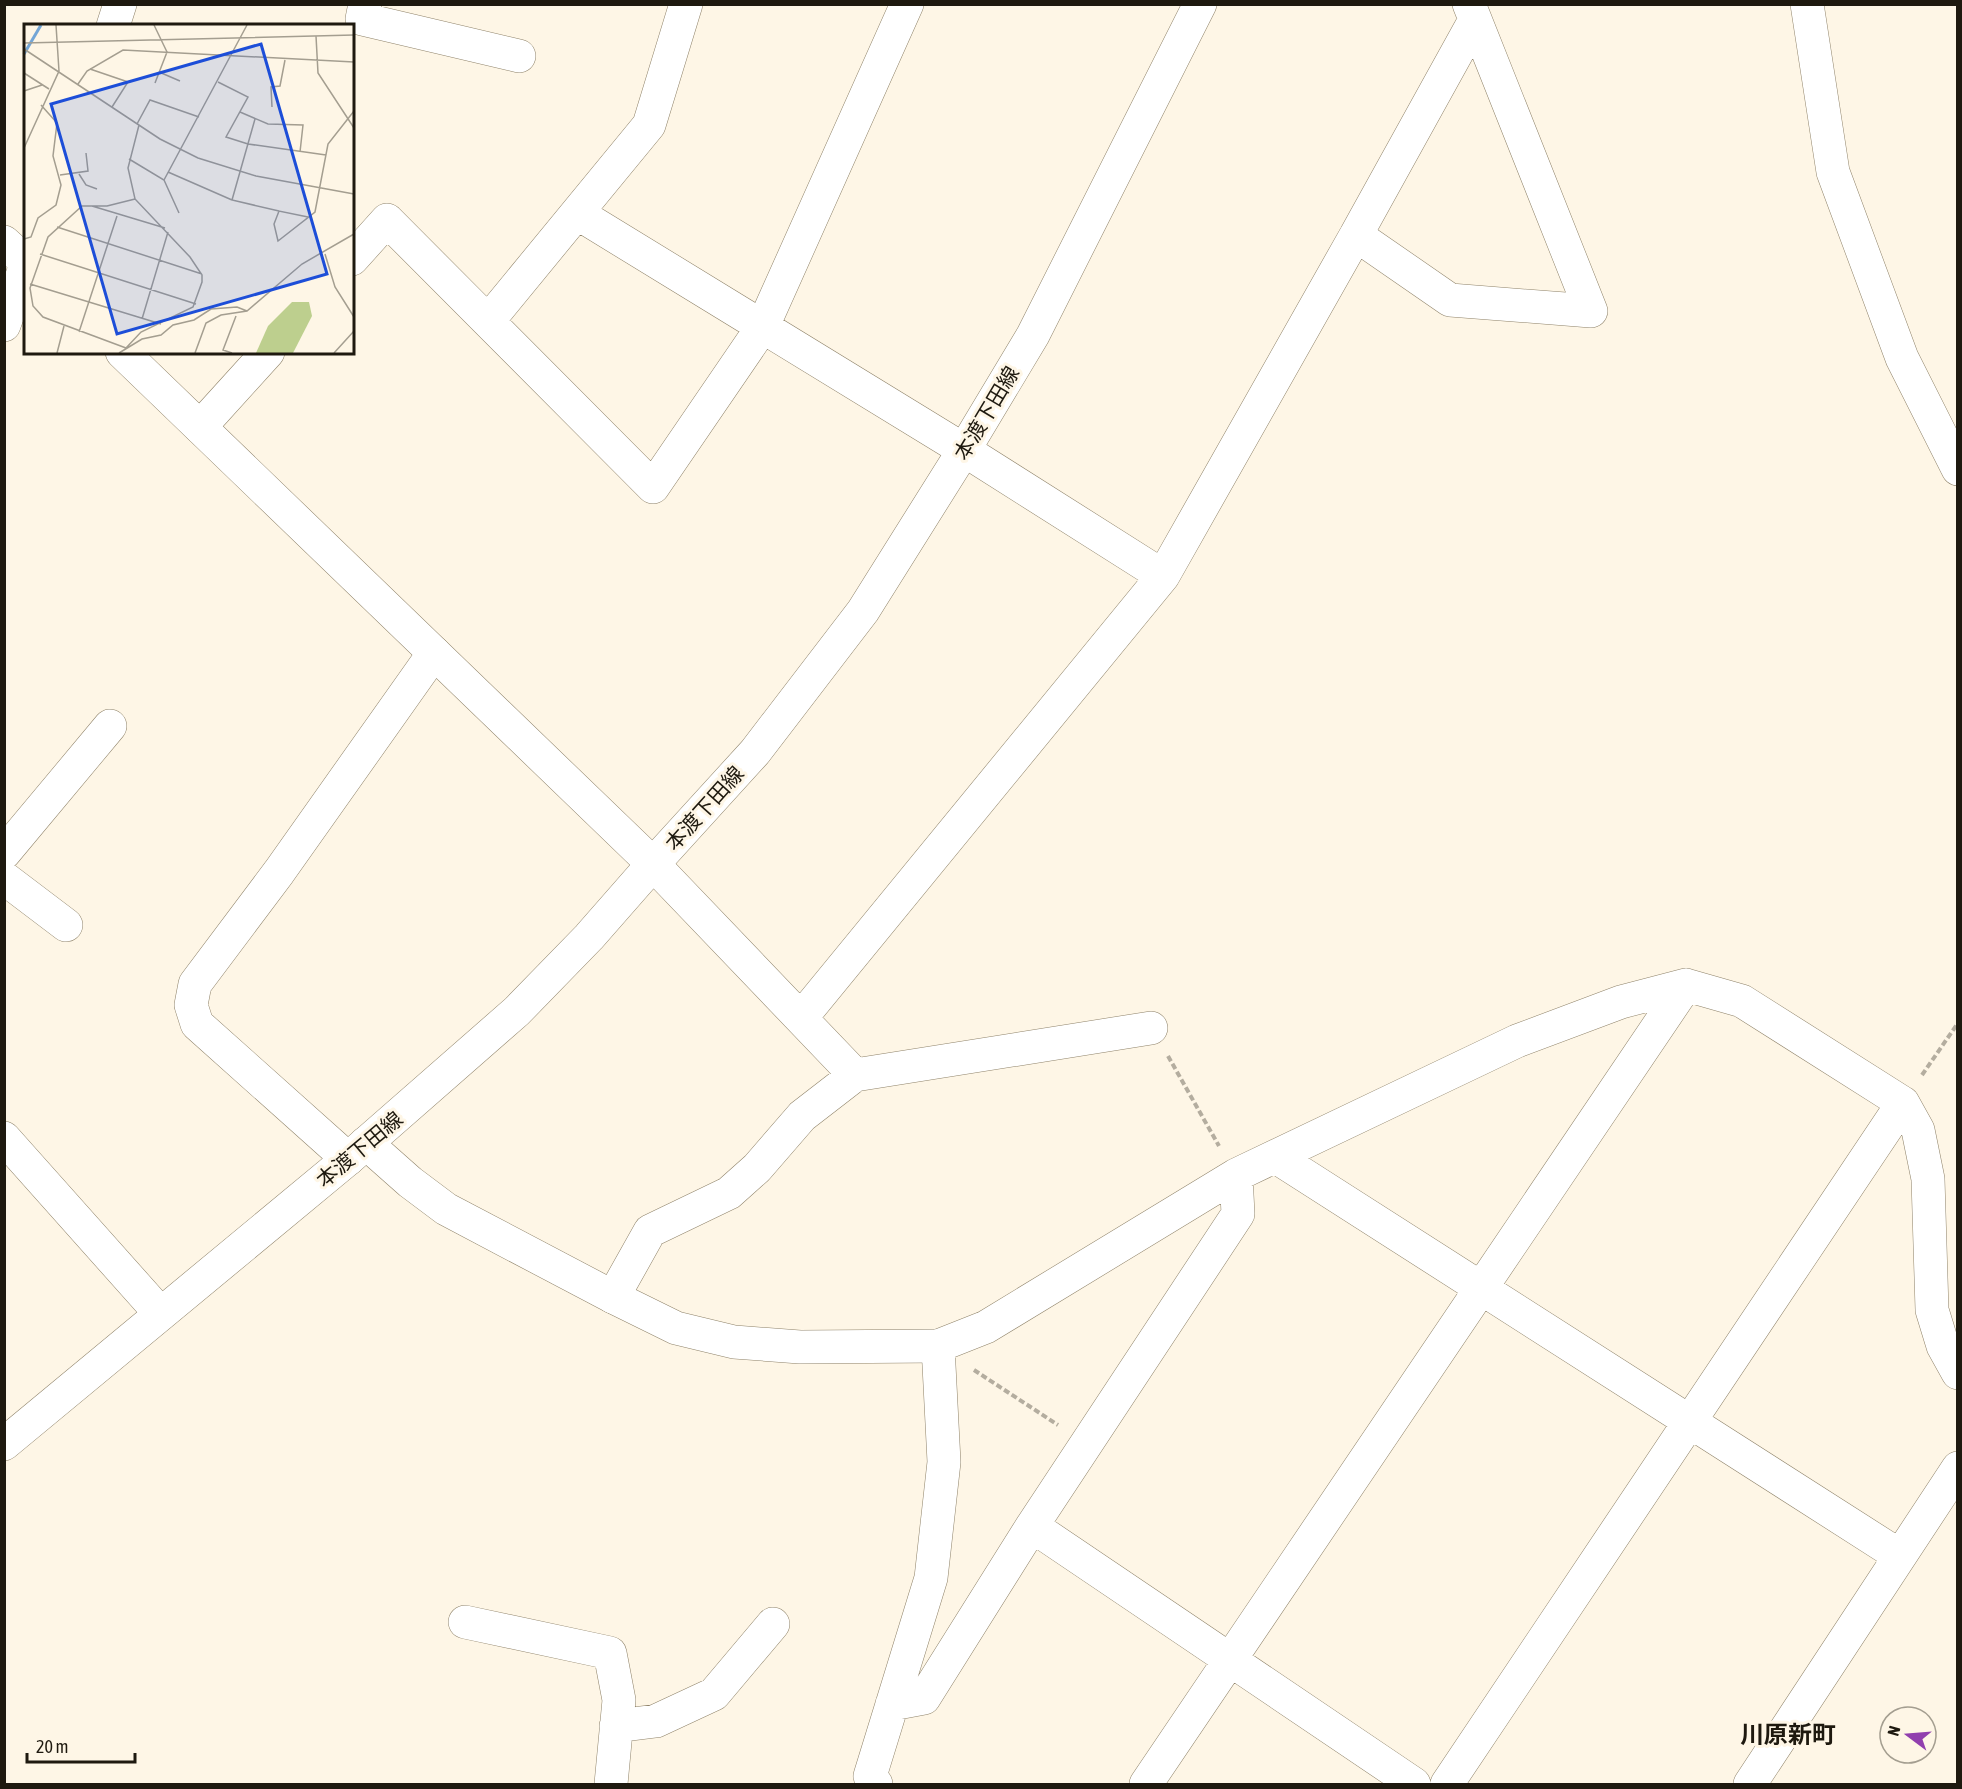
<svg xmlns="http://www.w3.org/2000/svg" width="1962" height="1789" font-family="'Asap Condensed','Noto Sans JP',sans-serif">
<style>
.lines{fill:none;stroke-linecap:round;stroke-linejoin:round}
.street-casing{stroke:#8f836a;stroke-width:34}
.secondary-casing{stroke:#8f836a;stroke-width:34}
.primary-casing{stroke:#8f836a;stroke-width:34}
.path{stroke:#b4ad9f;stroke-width:4;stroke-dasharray:6 3;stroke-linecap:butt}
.street{stroke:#fff;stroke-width:33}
.secondary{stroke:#fff;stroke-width:33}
.primary{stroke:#fff;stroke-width:33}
.labels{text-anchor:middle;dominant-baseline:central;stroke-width:6;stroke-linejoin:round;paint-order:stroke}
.street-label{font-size:21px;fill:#1e190f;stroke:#fef6e6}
.quarter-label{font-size:24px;font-weight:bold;fill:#1e190f;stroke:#fef6e6}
.inset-river{fill:none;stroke:#74a6d6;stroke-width:3}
.inset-road{fill:none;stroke:#a49e90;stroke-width:1.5}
.view{fill:#1d4ed8;fill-opacity:0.15;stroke:#1d4ed8;stroke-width:3}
.inset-edge{fill:none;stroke:#1e190f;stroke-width:3}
</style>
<rect width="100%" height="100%" fill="#fef6e6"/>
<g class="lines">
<defs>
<path id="street" d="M365,4l-3,15 157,37
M1469,4l122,307 -141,-11 -94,-65 119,-215
M1807,4l26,168 69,186 56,111
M113,26l7,-22
M577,213l387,237 199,126 193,-341
M352,259l35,-39 266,267 110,-161 144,-322
M488,321l161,-196 37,-121
M4,325l22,-60
M200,427l68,-75
M4,853l106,-127
M653,864l202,211
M4,878l62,47
M801,1018l362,-442
M4,1138l156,175
M1276,1157l624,399
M348,1159l-151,-135 -6,-19 4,-21 84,-112 155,-219
M613,1297l37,-66 79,-38 28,-25 45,-52 53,-41 296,-47
M1032,1526l382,258
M465,1622l145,31 9,47 -8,84
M892,1704l32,-6 108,-172 206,-312 -2,-39
M616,1726l40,-5 58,-27 59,-70
M876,1784l-6,-8 61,-198 13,-116 -6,-116 48,-19 250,-152 281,-134 104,-39 65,-17 56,16 161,102 15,27 10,49 4,131 11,36 15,27
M1146,1784l540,-799
M1447,1784l456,-681
M1750,1784l208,-316"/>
<path id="secondary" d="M4,242l22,20
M122,352l531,512
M366,1143l44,39 36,27 167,88 63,31 58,14 66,5 138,-1"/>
<path id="primary" d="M4,1444l344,-285 169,-148 72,-74 64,-73 102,-112 108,-141 101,-161 69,-115 167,-331"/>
</defs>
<use href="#street" class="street-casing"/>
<use href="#secondary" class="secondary-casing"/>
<use href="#primary" class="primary-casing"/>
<path class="path" d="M1168,1056l51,90
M1922,1075l36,-52
M974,1370l84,55"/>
<use href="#street" class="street"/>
<use href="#secondary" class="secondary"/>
<use href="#primary" class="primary"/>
</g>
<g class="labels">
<g class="street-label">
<text transform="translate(986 413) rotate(-59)">本渡下田線</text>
<text transform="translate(704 808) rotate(-48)">本渡下田線</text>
<text transform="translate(359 1149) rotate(-40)">本渡下田線</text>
</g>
<g class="quarter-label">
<text x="1788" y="1734">川原新町</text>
</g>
</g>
<g transform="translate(24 24)">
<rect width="330" height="330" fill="#fef6e6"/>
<path d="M268,278h17l3,14 -19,37h-37l12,-27z" fill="#bdcf8e"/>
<path class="inset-river" d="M0,30l17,-29"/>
<path class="inset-road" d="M130,1l13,27 -12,31M292,12l2,37 36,55M0,19l330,-8M0,25l136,90 38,19 58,18 98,18M66,45l38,13 -16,25M135,48l21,9M0,49l25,16M194,58l30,15 -22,40 22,7 78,11M54,60l9,-13 36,-21 231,12M0,67l18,-6M248,83l-1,-20 9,-1 5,-26M216,88l28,12 35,1 -3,27M231,95l-23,81 47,11M113,100l13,-24 49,17M0,124l35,-77 -3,-46M105,135l35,21 15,33M144,148l64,28M55,150l7,11 11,4M36,151l28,-4 -2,-18M140,156l83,-155M68,182l73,22M284,193l-29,-6 -5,13 4,17 37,-29 13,-68 26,-33M33,203l145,47M0,215l7,-2 7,-19 18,-13 5,-20 -8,-29 4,-33 -16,-18M16,230l156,50M301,230l10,33 19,30M6,260l131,40M118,295l26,-87M55,308l38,-116M102,324l15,-16 52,-25 9,-25v-7l-12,-18 -55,-58 -7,-31 11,-43M102,324l-83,-31 -10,-11 -3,-18 18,-51 34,-31h25l28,-7M33,329l7,-27M95,329l23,-14 19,-4 12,-10 21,-5 17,-11 26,-2 10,4M171,329l11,-30 15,-8 26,-4 55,-47 52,-30M208,329l-9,-3 13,-34M310,329l20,-22"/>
<path class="view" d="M237,20l66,230 -210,60 -66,-230z"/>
<rect width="330" height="330" class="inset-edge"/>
</g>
<rect width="1962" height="1789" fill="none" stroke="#1e190f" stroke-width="12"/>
<g transform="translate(1908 1735) rotate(286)"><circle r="28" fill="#fef6e6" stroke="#a49e90" stroke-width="1.5"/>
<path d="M0-4.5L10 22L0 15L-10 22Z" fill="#913fae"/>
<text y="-9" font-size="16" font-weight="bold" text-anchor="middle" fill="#1e190f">N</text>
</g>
<path d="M27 1753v9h108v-9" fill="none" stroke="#1e190f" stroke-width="3"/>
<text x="36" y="1753" font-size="18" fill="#1e190f" stroke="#fef6e6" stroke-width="4.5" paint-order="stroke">20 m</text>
</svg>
